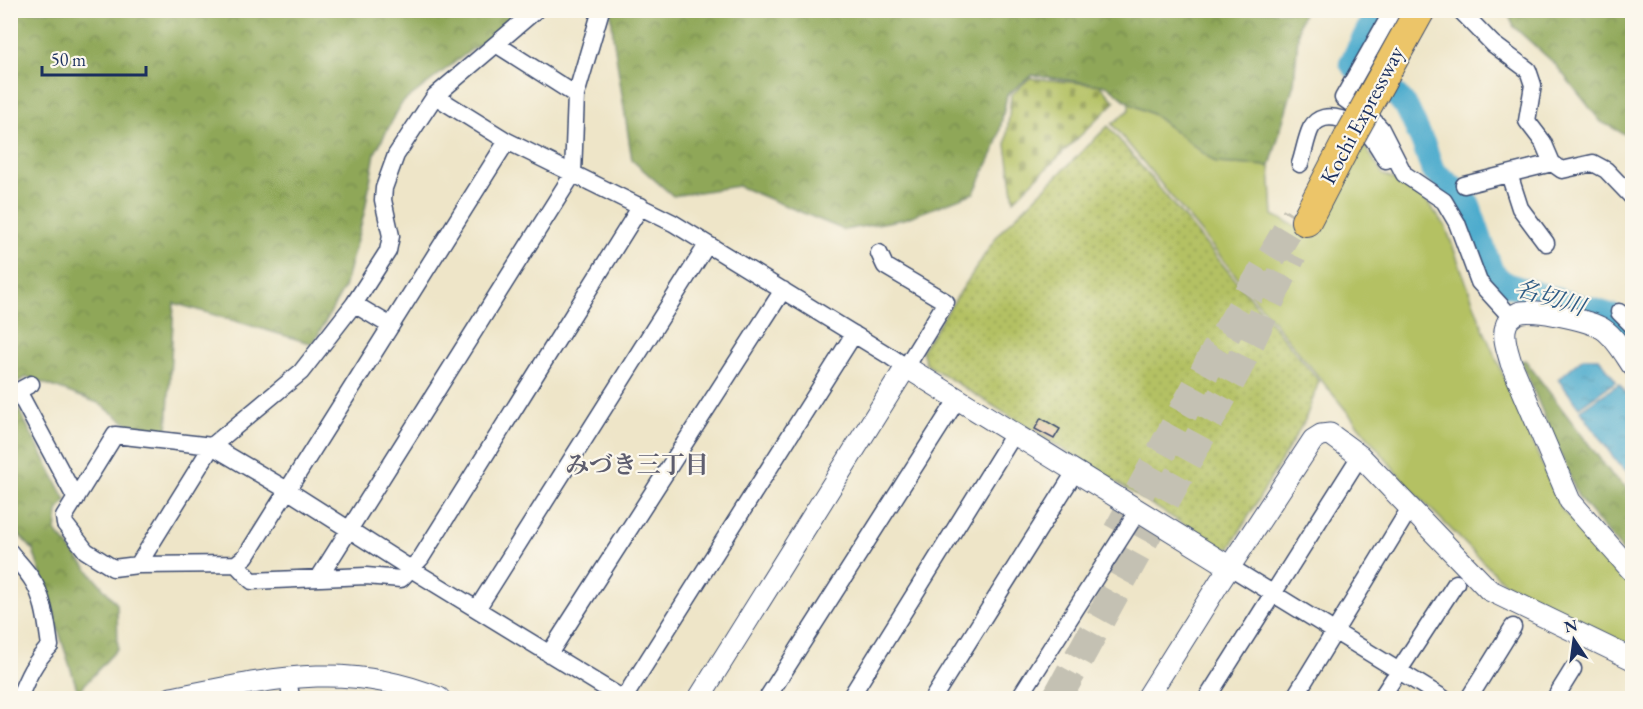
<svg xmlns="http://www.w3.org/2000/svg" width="1643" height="709" font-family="'EB Garamond','Noto Serif JP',serif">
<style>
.grass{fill:#b4c163;stroke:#687860;stroke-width:1.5}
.forest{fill:url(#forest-crowns);stroke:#556b5c;stroke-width:1.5}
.cemetery{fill:url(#cemetery-stones);stroke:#687860;stroke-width:1.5}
.park{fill:url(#park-dots);stroke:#687860;stroke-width:1.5}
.water{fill:url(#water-ripples);stroke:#346e96;stroke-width:1.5}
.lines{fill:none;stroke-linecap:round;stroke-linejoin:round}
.river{stroke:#4eaccd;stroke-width:24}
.building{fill:#dab58f}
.motorway-tunnel{stroke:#c4c1b3;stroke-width:30;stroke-dasharray:30 15;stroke-linecap:butt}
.minor-casing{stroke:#3b4a6e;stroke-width:19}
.tertiary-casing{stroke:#3b4a6e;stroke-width:23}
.motorway-casing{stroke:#3b4a6e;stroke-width:32}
.minor{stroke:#fff;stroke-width:16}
.tertiary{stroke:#fff;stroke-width:21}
.motorway{stroke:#ecc569;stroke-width:30}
.motorway-bridge-casing{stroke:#3b4a6e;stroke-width:32;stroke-linecap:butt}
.motorway-bridge{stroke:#ecc569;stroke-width:30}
.labels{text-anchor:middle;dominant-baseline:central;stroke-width:4.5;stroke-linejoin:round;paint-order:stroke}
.street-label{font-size:22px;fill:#1b2f5e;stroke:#fbf7ec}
.water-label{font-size:24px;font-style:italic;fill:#2d5b85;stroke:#fbf7ec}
.neighbourhood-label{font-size:24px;font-weight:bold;fill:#5e5e6f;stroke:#fbf7ec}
</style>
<defs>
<pattern id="forest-crowns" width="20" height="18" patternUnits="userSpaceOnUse" patternTransform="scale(1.5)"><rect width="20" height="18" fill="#8fa759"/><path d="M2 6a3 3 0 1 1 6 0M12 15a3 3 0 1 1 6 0" fill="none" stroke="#74884d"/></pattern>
<pattern id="cemetery-stones" width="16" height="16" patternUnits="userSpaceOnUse" patternTransform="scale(1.5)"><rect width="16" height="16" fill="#b4c163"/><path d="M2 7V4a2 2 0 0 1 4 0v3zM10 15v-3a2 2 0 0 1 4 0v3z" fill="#929d55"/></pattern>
<pattern id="park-dots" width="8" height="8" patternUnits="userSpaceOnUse" patternTransform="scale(1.5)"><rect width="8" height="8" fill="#b4c163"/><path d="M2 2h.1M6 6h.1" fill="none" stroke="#929d55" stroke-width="1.8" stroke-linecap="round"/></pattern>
<pattern id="water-ripples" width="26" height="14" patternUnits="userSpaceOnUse" patternTransform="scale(1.5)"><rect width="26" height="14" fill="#4eaccd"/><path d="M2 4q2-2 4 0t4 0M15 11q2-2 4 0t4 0" fill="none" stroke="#408caa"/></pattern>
</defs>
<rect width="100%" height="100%" fill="#fbf7ec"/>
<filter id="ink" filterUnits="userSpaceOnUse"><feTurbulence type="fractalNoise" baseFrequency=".0167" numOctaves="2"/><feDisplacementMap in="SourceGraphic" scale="12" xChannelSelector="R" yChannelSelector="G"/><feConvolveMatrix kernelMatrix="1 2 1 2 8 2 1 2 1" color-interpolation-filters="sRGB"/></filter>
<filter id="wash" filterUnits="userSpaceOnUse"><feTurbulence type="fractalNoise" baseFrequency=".008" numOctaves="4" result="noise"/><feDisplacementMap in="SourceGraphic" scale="24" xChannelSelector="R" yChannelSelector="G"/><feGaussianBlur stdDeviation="1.35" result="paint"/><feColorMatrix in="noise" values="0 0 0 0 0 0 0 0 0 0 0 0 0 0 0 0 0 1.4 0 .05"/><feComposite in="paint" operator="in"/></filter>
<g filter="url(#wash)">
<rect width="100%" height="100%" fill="#eee5c8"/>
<path class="grass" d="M1129,103l25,12 62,48 54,3 3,49 42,21 47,-95 21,34 34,14 28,36 39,106 78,179 70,73v65l-129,-66 -96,-97 -295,-361 17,-14z"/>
<path class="forest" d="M11,11h514l-2,6 -52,33 -69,53 -27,50 -10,57 -21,78 -31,56 -139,-41 -7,128 -35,-4 -34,-24 -71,-26 -16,9z
M611,11h693l-5,13 -5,59 -24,83 -54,-3 -62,-48 -25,-12 -21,-17 -76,-11 -25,20 -10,49 -23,49 -70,26 -60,11 -106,-44 -65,10 -41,-36 -19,-124z
M1507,11h125v127l-31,-16 -46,-58 -41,-37z
M1525,360l87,115 20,17v70l-53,-64 -58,-137z
M10,393l56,107 -8,11 -2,21 61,72 1,44 -40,44 -45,-142 -22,-24z"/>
<path class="cemetery" d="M1030,78l70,7 15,17 -101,98 -8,-55 5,-50z"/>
<path class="park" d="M1108,126l211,255 -14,39 -75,128 -7,1 -297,-185 -4,-14 77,-117z"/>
<path class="water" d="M1583,358h16l17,23 -37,26 -21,-28z
M1619,384l13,17v74l-14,-11 -38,-54z"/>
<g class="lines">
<path class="river" d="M1378,10l-27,53 14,15 32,18 10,12 17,37 9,26 21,17 14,15 24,69 13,12 109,32 18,24"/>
</g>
<g id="blocks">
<path class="building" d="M1041,418l19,11 -6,10 -19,-10z"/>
</g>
</g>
<g filter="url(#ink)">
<use href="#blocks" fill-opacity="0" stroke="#3b4a6e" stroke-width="1.5"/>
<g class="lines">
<path class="motorway-tunnel" d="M1118,532l99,-183 79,-133
M1057,698l179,-327 56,-117"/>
<defs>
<path id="minor" d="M1393,10l-50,88 28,20 10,11 23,45 40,27 13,22 22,59 32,35
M1460,10l33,34 35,26 5,15 -6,36 16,21 9,21
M496,44l80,51
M435,96l72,45 166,82 218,134 15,10 40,-65 -61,-36 -6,-13
M1300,164c4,-11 6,-26 11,-36 13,-23 46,-4 60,9 6,7 10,15 15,23
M1509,174l11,34 26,35
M1464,185l88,-22 10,7 31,-7 13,7 26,27
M354,304l37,22
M1619,312l13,13
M31,384l-13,7 58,108
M10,552c7,9 15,17 21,26 13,18 16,47 19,68 -16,16 -23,32 -31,52
M236,564l10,-8 261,-415
M138,565l74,-119 89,-74 53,-68 34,-53 3,-15 -8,-36 1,-12 12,-33 39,-59 101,-86
M1230,567l213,131
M320,576l253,-402 3,-79 25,-85
M477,609l230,-364
M549,654l234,-364
M288,677l3,21
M622,698l-211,-129 -124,-79 -75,-44 -97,-11 -51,82 1,7 21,27 27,17 25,-3 98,-1 16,17 114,-5 35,3 20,-21 220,-352
M624,698l230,-364
M767,698l190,-298
M850,698l164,-264
M933,698l142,-226
M1019,698l119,-187
M1207,698l153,-242
M1294,698l116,-190
M1381,698l75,-115
M1469,698l44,-71
M1555,698l18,-29"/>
<path id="tertiary" d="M1632,365c-8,-12 -17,-28 -29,-36 -12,-8 -71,-22 -85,-16 -5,2 -11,8 -12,13 -4,11 2,26 5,37l59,138 62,70
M171,698c95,-18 174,-39 268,0
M699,698l207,-331 324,200
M1147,698l72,-115 94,-143 8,-5 9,-1 30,22 129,134 143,69"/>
<path id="motorway" d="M1306,221l43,-83"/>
</defs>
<use href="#minor" class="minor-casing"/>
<use href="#tertiary" class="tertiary-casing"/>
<use href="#motorway" class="motorway-casing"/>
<use href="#minor" class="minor"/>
<use href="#tertiary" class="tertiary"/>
<use href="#motorway" class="motorway"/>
<defs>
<path id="motorway-bridge" d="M1349,138l71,-128"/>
</defs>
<use href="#motorway-bridge" class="motorway-bridge-casing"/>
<use href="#motorway-bridge" class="motorway-bridge"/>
</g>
</g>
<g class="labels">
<g class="street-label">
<text transform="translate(1362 115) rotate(-62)">Kochi Expressway</text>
</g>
<g class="water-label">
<text transform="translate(1550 297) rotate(17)">名切川</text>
</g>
<g class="neighbourhood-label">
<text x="637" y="464">みづき三丁目</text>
</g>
</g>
<rect width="1643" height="709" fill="none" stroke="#fbf7ec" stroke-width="36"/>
<g transform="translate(1574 640) rotate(347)" stroke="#fbf7ec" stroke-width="4.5" paint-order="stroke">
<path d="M0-4.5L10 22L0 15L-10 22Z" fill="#1b2f5e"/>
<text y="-9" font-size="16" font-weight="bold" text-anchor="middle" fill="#1b2f5e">N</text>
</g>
<path d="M42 66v9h104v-9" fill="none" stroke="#1b2f5e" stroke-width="3"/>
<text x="51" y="66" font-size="18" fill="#1b2f5e" stroke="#fbf7ec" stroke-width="4.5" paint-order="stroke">50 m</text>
</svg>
